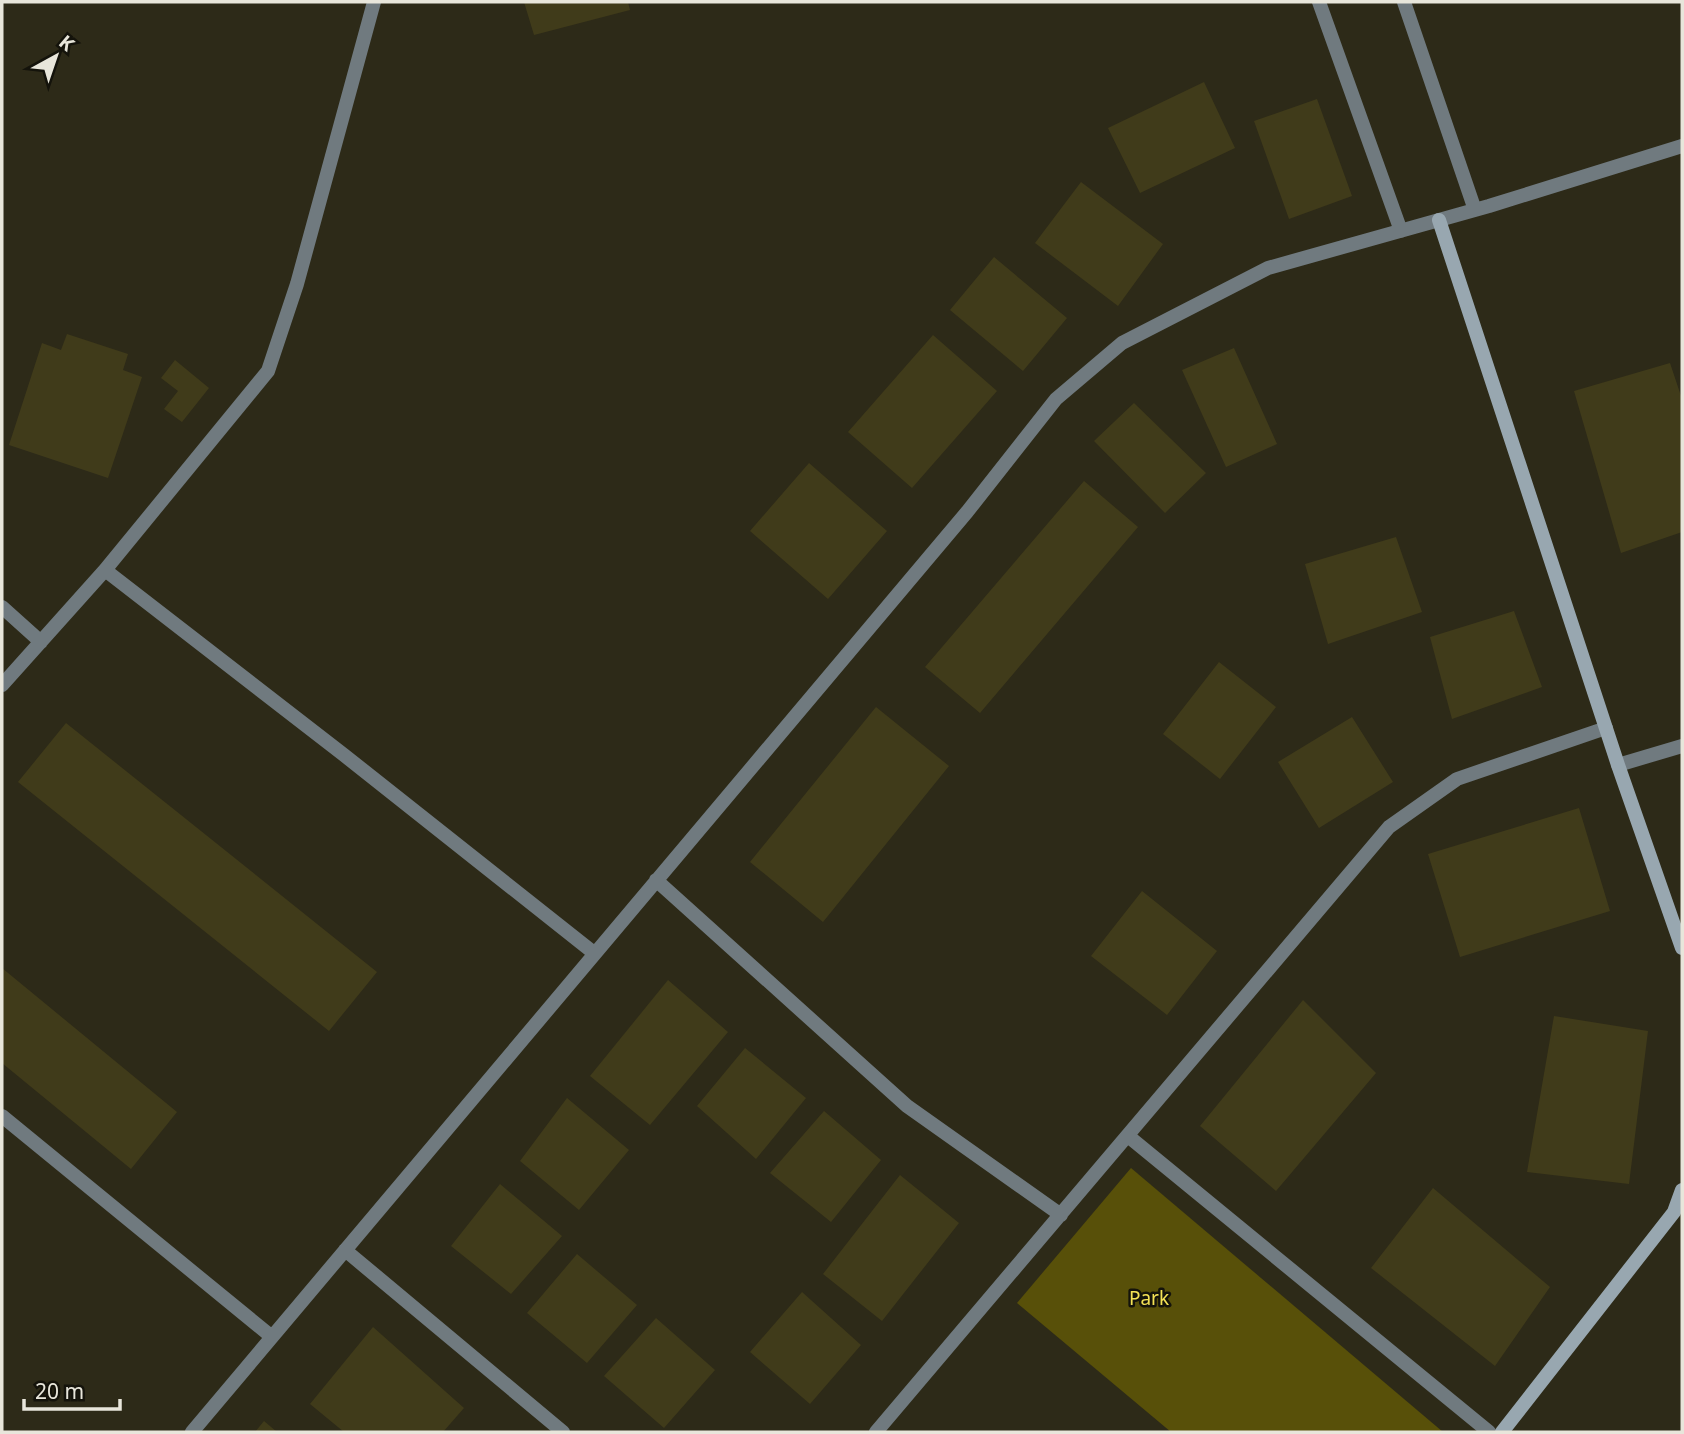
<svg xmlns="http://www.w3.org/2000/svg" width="1684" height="1434" font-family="'Noto Sans',sans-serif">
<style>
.green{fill:#585009}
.building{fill:#403b1a}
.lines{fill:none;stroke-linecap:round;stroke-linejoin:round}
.street{stroke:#707a7f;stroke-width:14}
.secondary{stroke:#98a7b0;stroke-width:14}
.labels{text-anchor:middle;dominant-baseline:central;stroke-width:5;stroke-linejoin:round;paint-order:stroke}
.park-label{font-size:19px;fill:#f4e255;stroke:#14130b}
</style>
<rect width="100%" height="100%" fill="#2d2a18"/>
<path class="green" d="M1131,1168l312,264h-272l-154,-129z"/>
<path class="building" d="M524,2h104l2,8 -96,25z
M1204,82l31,66 -95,45 -32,-65z
M1317,99l35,97 -63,23 -35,-98z
M1081,182l82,62 -45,62 -83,-63z
M994,257l73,61 -44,53 -73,-61z
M67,334l61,20 -5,16 19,7 -34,101 -99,-33 33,-102 19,7z
M933,335l64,56 -85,97 -64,-56z
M1234,348l43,96 -51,23 -44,-97z
M175,360l34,28 -27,34 -18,-13 14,-18 -17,-13z
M1670,363l12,36v133l-61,21 -47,-162z
M1134,403l72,70 -41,40 -71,-72z
M809,463l78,68 -59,68 -78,-68z
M1084,481l54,46 -158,186 -55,-46z
M1396,537l26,75 -94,32 -23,-80z
M1514,611l28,76 -90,32 -22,-82z
M1219,662l57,45 -56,72 -57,-45z
M876,707l73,59 -126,156 -73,-60z
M1352,717l41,65 -74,46 -41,-66z
M66,723l311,249 -48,59 -311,-249z
M1579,808l31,103 -150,46 -32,-103z
M1142,891l75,60 -50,64 -76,-59z
M2,968l175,144 -46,57 -129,-106z
M668,980l60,52 -78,93 -60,-49z
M1303,1000l73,73 -100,118 -76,-65z
M1554,1016l94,15 -19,153 -102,-12z
M745,1048l61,50 -50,61 -59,-53z
M567,1098l62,52 -50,60 -59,-49z
M824,1111l57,49 -50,62 -61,-49z
M900,1175l59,48 -77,98 -59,-47z
M500,1184l62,52 -51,58 -60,-48z
M1433,1188l117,99 -55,79 -124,-98z
M577,1254l60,51 -50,58 -60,-50z
M802,1292l59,53 -51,59 -60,-52z
M656,1318l59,52 -51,58 -60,-52z
M373,1327l91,81 -21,24h-99l-34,-28z
M264,1421l13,11h-22z"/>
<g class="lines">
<path class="street" d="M1319,2l82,229
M1404,2l71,208
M105,570l239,185 250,198
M2,607l39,35
M2,685l103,-115 163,-199 29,-87 77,-282
M1618,765l64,-19
M656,880l251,226 154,109
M2,1116l270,221
M1128,1136l361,296
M345,1250l218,182
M192,1432l775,-920 89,-113 66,-56 146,-75 221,-62 193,-60
M876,1432l513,-605 68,-48 149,-51"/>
<path class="secondary" d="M1439,220l179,545 64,183
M1502,1432l172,-220 8,-22"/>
</g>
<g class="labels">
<g class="park-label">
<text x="1149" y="1298">Park</text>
</g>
</g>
<rect width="1684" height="1434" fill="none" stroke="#e8e6db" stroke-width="7"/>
<g transform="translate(56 56) rotate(40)" stroke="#14130b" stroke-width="5" paint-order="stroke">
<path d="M0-5L12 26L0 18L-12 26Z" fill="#e8e6db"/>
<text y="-10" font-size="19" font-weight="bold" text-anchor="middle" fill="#e8e6db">K</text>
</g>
<path d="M24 1399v10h96v-10" fill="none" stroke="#e8e6db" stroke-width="3.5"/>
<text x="35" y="1399" font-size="21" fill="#e8e6db" stroke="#14130b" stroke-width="5" paint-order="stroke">20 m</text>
</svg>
